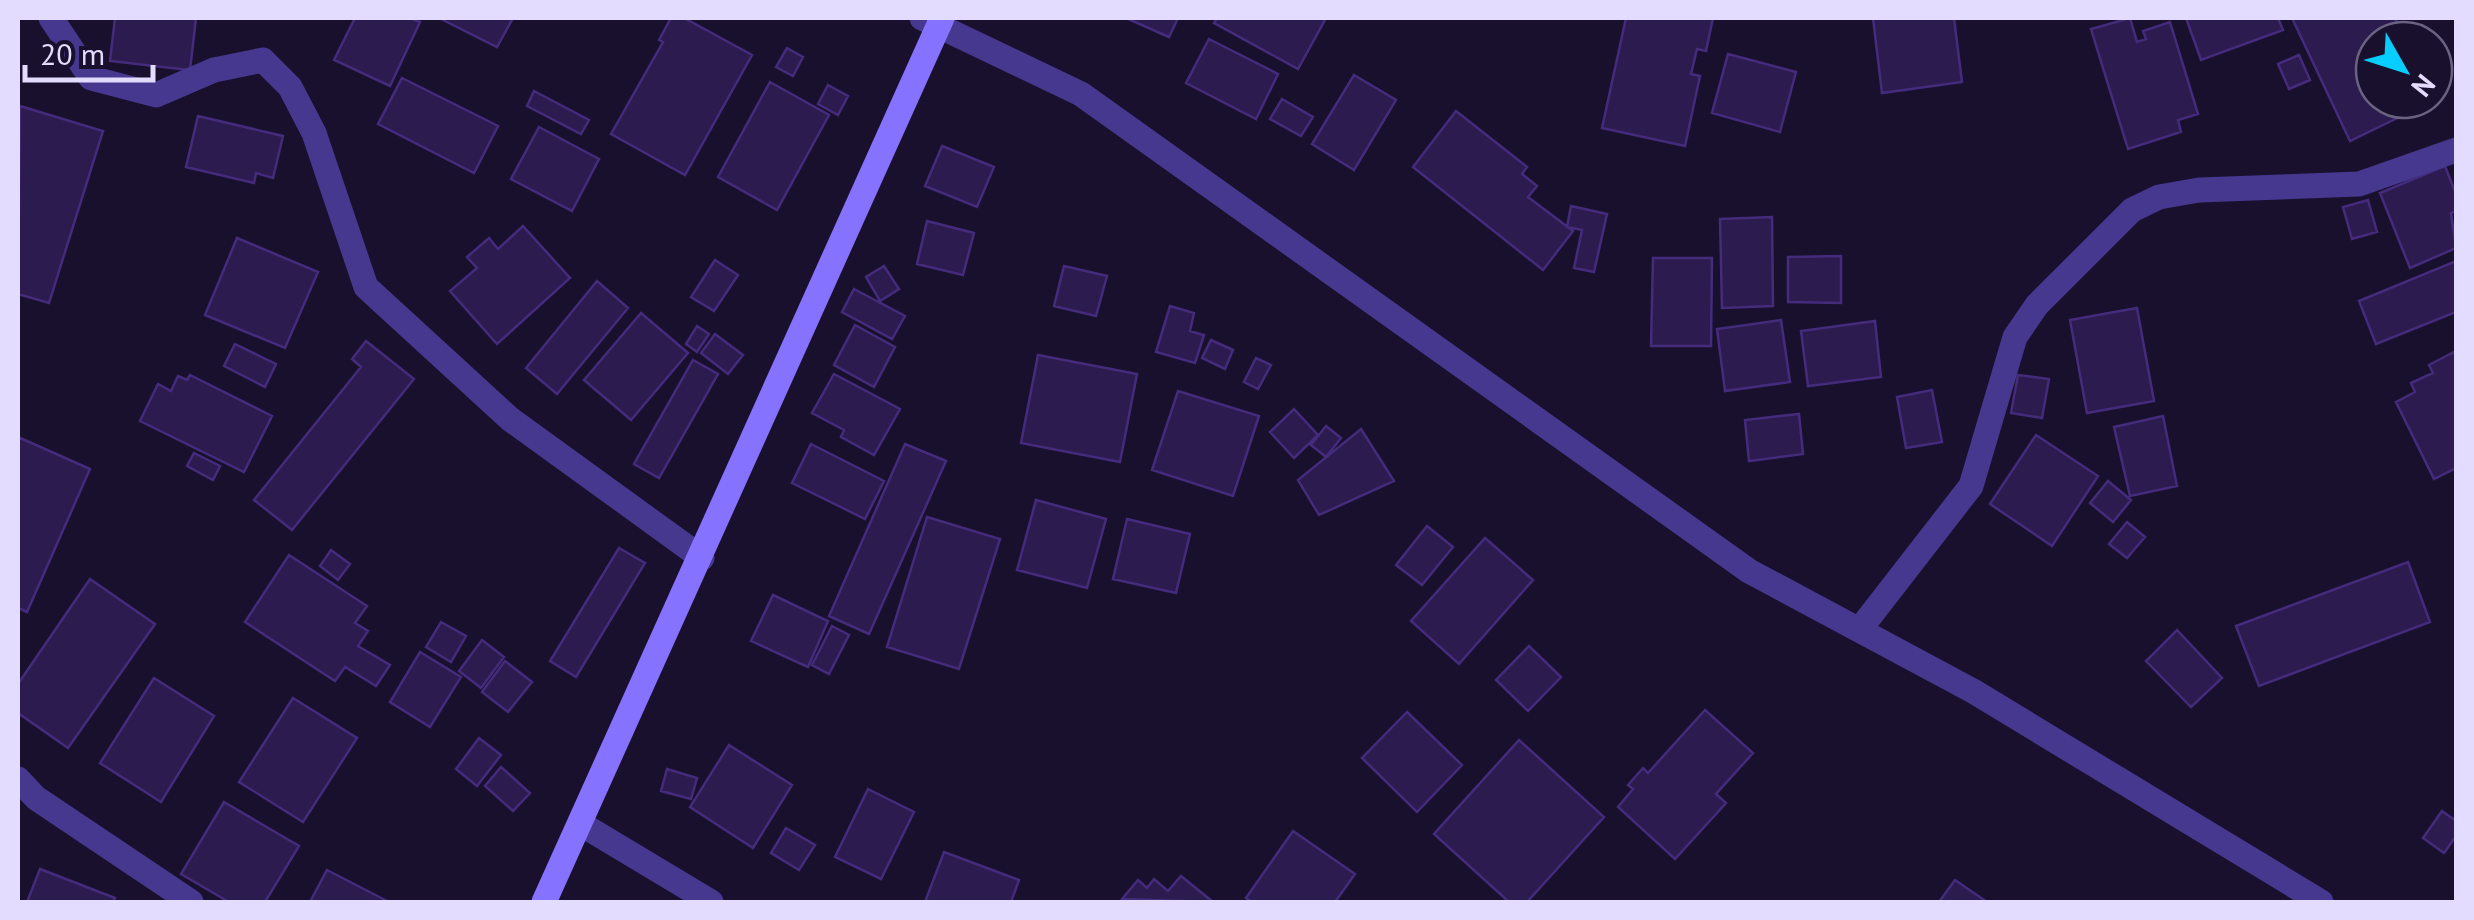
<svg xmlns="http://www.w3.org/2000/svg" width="2474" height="920" font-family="'PT Sans',sans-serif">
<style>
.building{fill:#2b1b4f;stroke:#442b7c;stroke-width:2.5}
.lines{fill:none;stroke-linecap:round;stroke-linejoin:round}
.street{stroke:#45388e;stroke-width:25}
.secondary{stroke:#8573ff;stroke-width:25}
</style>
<rect width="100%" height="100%" fill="#18102d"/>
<path class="building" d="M115,18h81l-6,52 -80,-9z
M355,18h55l10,4 -30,64 -56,-26z
M439,18h74l-16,29z
M671,18h13l68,37 -67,120 -74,-41 52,-92 -4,-2z
M1126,18h52l-9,19z
M1217,18h109l-28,51 -84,-46z
M1626,18h87l-7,33 -9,-2 -6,25 9,2 -15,70 -83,-18z
M1873,18h81l8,64 -80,11z
M2130,18l7,24 9,-3 -3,-8 27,-9 28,92 -20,6 3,12 -53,17 -37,-120z
M2186,18h92l5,12 -82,30z
M2292,18h103l3,6 -10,4 5,12h-19v60h48l2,5 -74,36z
M1209,39l69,35 -22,45 -70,-36z
M787,48l16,9 -10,19 -17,-9z
M1728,54l68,18 -16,60 -68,-19z
M2299,55l11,25 -21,9 -11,-25z
M1354,75l42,25 -42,70 -42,-26z
M402,78l96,48 -24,47 -96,-49z
M770,82l59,33 -52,95 -59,-33z
M828,85l20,11 -10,19 -20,-11z
M534,91l55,29 -8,14 -54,-28z
M1282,99l31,18 -12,19 -31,-17z
M20,106l83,25 -54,172 -31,-9z
M1456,111l71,56 -5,7 15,12 -9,11 45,34 -30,39 -130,-103z
M198,116l85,20 -10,42 -17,-5 -2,10 -68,-16z
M539,127l60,32 -27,52 -61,-32z
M942,146l52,21 -17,40 -52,-21z
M2445,166l11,28v17l-5,2 5,35 -46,20 -30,-75z
M2368,200l9,32 -25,7 -9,-32z
M1571,206l36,8 -13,58 -20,-4 8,-38 -15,-3z
M1772,217l1,89 -51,2 -2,-89z
M927,221l47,12 -11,42 -46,-11z
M523,226l47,52 -73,66 -47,-53 27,-23 -10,-11 22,-19 9,11z
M237,238l81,34 -33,76 -80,-33z
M1841,256v47l-53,-1v-45z
M1653,258h59l-1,88h-60z
M715,260l23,15 -24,36 -23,-14z
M2456,261v51l-80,32 -17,-43z
M884,266l15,23 -19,12 -14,-24z
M1064,266l43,10 -11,40 -42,-10z
M597,281l31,27 -71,86 -31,-26z
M854,289l51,27 -13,23 -50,-27z
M1170,306l24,7 -4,18 14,4 -9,28 -39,-11z
M2137,308l17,93 -67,12 -17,-93z
M641,313l47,40 -57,67 -47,-40z
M1781,320l9,62 -65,9 -8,-62z
M1875,321l6,56 -73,9 -7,-55z
M855,325l40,22 -21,40 -40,-22z
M697,326l12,8 -12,18 -11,-8z
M715,334l28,21 -15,19 -27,-21z
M1211,340l22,10 -8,19 -23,-11z
M366,341l48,38 -122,151 -38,-30 107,-133 -9,-8z
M235,344l41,20 -11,23 -41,-21z
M2456,351v117l-22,11 -38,-77 19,-10 -4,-9 22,-10 -4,-8z
M1038,355l99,19 -17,88 -99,-19z
M1256,358l15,7 -13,24 -14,-7z
M693,360l25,14 -59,104 -25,-14z
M834,374l66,35 -26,46 -33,-18 3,-7 -32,-17z
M190,375l82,41 -28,56 -104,-51 18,-37 13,7 7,-15 9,4z
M2018,375l31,4 -7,39 -31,-5z
M1932,390l10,52 -36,6 -9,-51z
M1178,391l81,25 -26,80 -81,-26z
M1294,409l24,26 -24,23 -24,-26z
M1799,414l4,40 -54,7 -4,-41z
M2163,416l14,70 -47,10 -16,-69z
M1326,426l15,12 -15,19 -15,-12z
M1361,429l33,52 -75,34 -21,-35z
M2036,435l62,41 -46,70 -62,-42z
M18,437l72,32 -63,143 -9,-4z
M811,444l73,37 -19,38 -73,-36z
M905,444l41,17 -77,173 -40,-18z
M194,453l26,13 -7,14 -26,-14z
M2108,481l23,19 -18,22 -23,-19z
M1036,500l70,19 -19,69 -70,-18z
M927,517l73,22 -41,130 -72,-22z
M1127,519l63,15 -14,59 -63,-14z
M2127,522l18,15 -18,21 -18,-14z
M1427,526l26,21 -31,38 -26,-20z
M1485,538l48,42 -74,84 -48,-43z
M619,548l26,15 -69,114 -26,-16z
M331,550l19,14 -12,16 -18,-14z
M289,555l78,51 -12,17 13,8 -10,15 32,19 -14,21 -31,-19 -10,14 -90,-59z
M2408,562l22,60 -171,64 -23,-60z
M90,579l65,45 -87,124 -50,-35v-29z
M773,595l55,26 -20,46 -57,-26z
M441,622l25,14 -15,26 -25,-15z
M832,626l17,9 -20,39 -17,-9z
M2177,630l45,48 -31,29 -45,-46z
M482,640l22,17 -23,31 -22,-17z
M1529,646l32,31 -33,34 -32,-31z
M420,652l41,25 -31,50 -40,-25z
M505,661l27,21 -24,30 -26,-20z
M154,678l60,38 -53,86 -61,-39z
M293,698l64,40 -54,84 -64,-40z
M1705,710l48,43 -37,41 10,9 -51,56 -57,-52 15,-18 -5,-4 15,-17 5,5z
M1407,712l55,53 -45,47 -55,-54z
M479,738l22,17 -24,31 -21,-17z
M1519,740l85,77 -77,85h-18l-75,-68z
M729,745l63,40 -39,63 -63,-41z
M501,767l29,26 -17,18 -28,-25z
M667,769l30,9 -6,21 -30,-8z
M868,789l46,23 -33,67 -46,-22z
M224,802l75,44 -34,56h-36l-48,-28z
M2442,811l14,10v15l-12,17 -21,-15z
M786,828l29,17 -16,25 -28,-17z
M1293,831l62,43 -20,28h-83l-6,-4z
M944,852l75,28 -8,22h-86z
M40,869l75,29 -2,4h-86z
M327,870l62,32h-79z
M1181,876l32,26 -91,-3 16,-19 9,8 7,-9 14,12z
M1955,880l32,22h-48z"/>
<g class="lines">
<path class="street" d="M51,18l40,60 65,17 58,-25 49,-10 27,27 24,46 52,154 144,132 192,139
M922,18l159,76 668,477 224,120 348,211
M1860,629l111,-143 44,-149 22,-32 95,-95 27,-13 40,-7 160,-6 97,-34
M18,779l18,19 155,104
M581,824l130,78"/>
<path class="secondary" d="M544,902l398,-884"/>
</g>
<rect width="2474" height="920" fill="none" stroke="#e3dcff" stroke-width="40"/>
<g transform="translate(2404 70) rotate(129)"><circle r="48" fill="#18102d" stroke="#696281" stroke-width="2.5"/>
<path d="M0-8L18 38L0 25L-18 38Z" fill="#08cdff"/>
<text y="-15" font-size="28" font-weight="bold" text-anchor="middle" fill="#e3dcff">N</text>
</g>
<path d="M25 65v15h128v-15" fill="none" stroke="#e3dcff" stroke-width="5"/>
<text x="40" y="65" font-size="30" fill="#e3dcff" stroke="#18102d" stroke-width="8" paint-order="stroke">20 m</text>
</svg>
